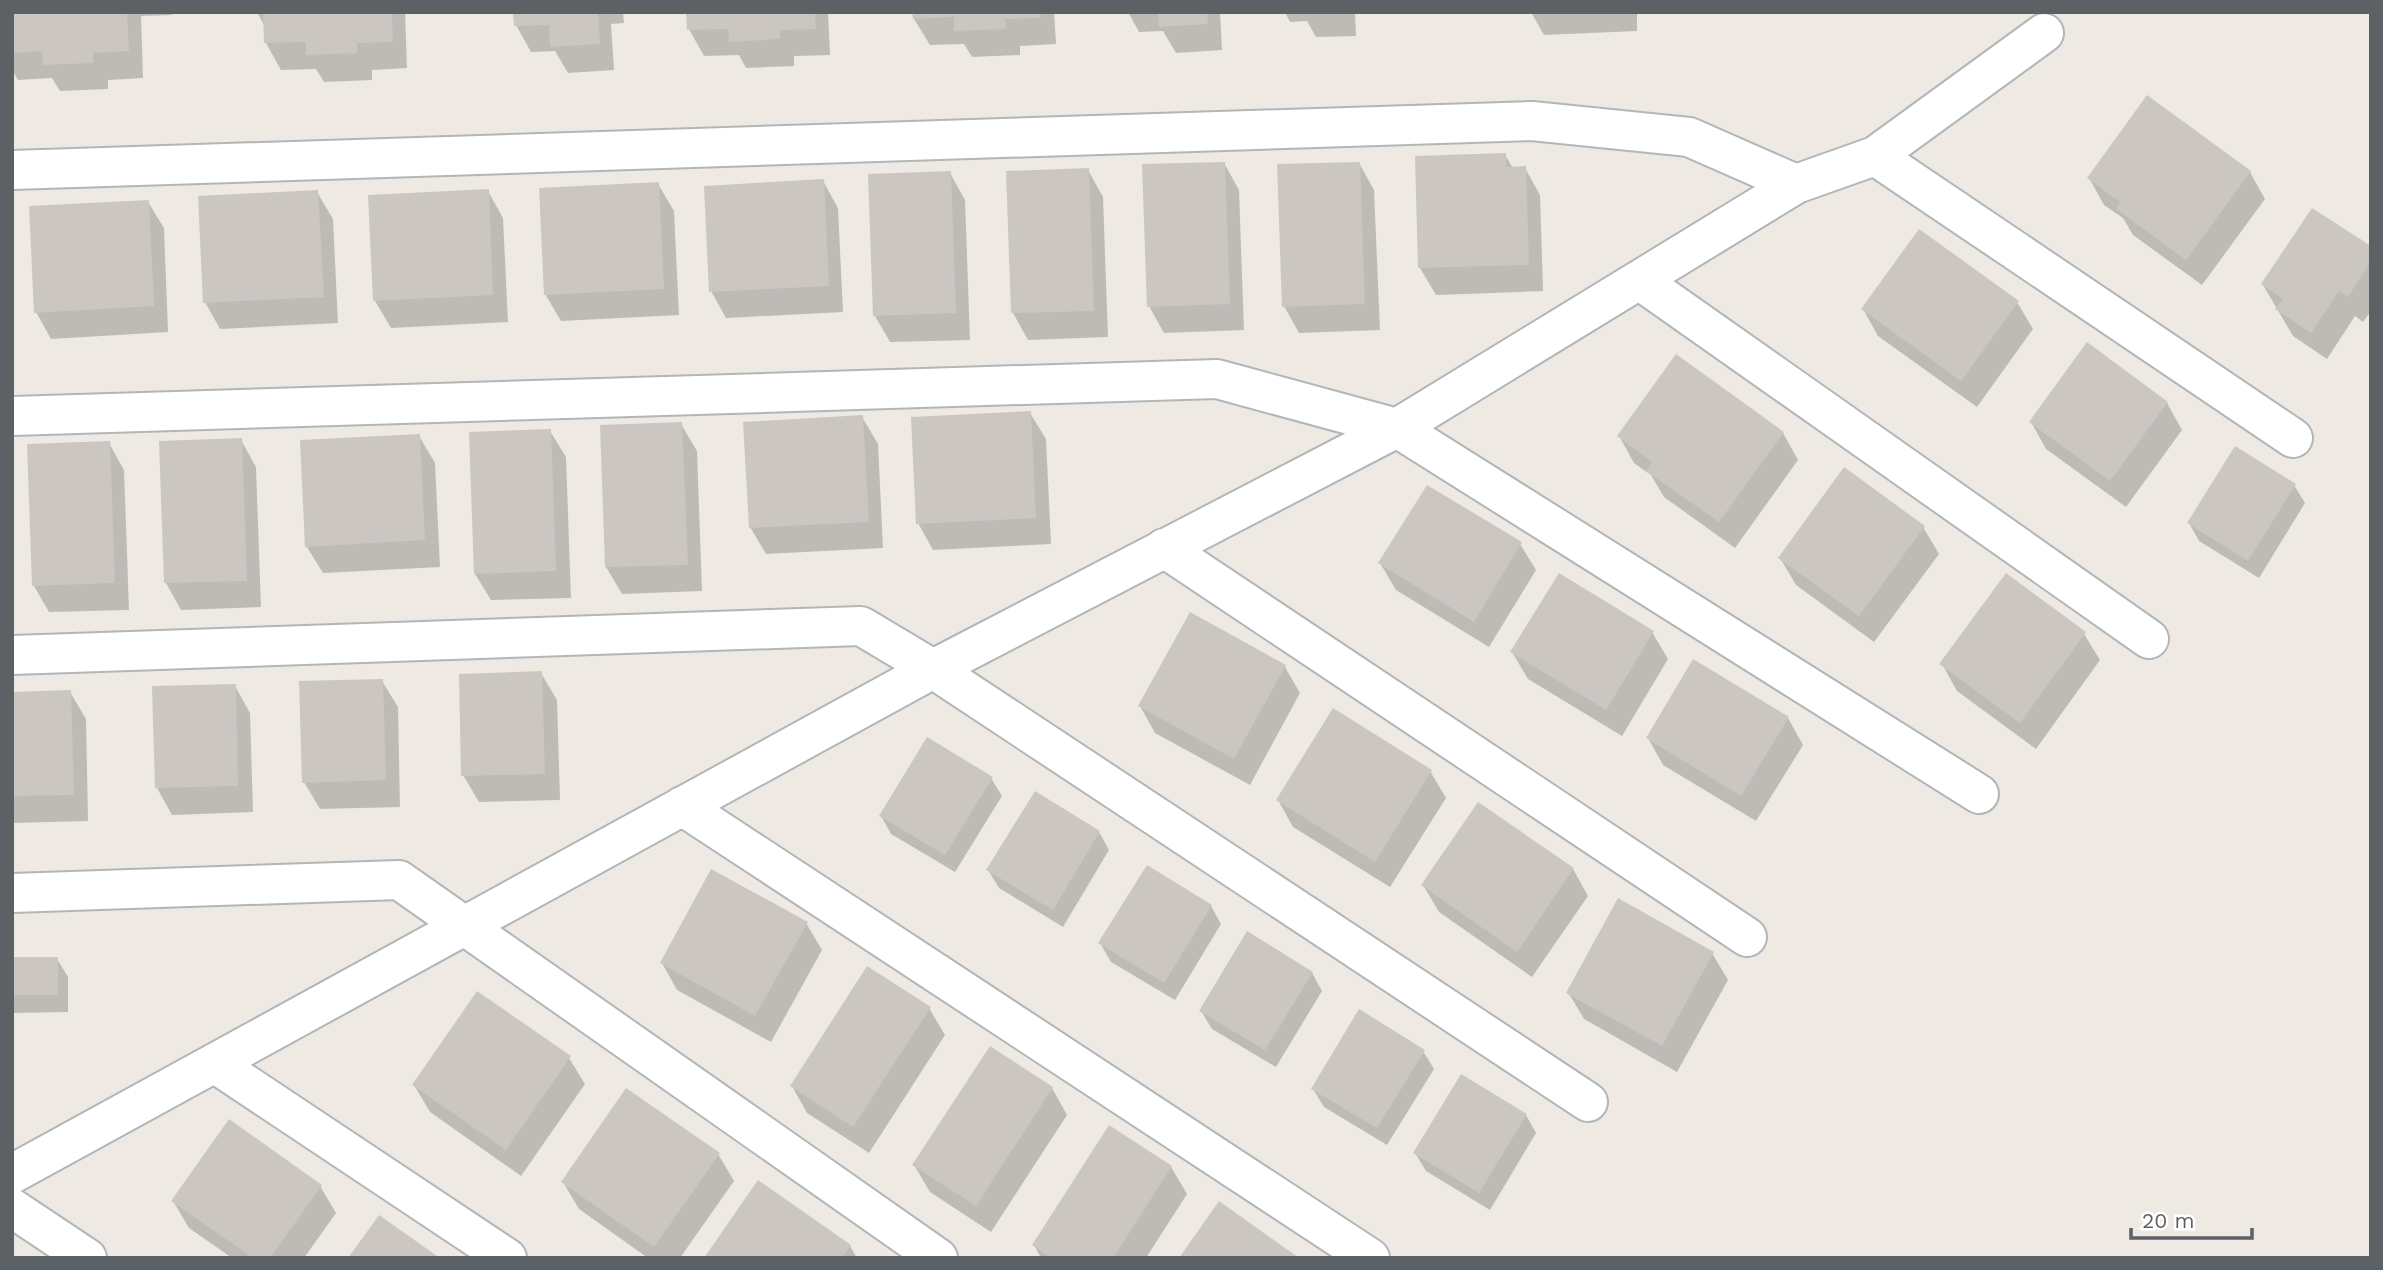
<svg xmlns="http://www.w3.org/2000/svg" width="2383" height="1270" font-family="'Work Sans',sans-serif">
<style>
.shadow{fill:#0003}
.building{fill:#cbc6c2}
.lines{fill:none;stroke-linecap:round;stroke-linejoin:round}
.minor-casing{stroke:#b1b6b9;stroke-width:42}
.minor{stroke:#fff;stroke-width:38}
</style>
<rect width="100%" height="100%" fill="#eee9e3"/>
<path class="shadow" d="M12,12h160v3l-31,1 2,62 -35,2v9l-48,2 -8,-13 -34,2 -6,-10z
M257,12h148l2,56 -35,2v10l-48,2 -8,-13 -35,1 -15,-27 -2,-18z
M515,12h108l1,11 -13,1 3,46 -46,3 -13,-22 -24,1 -15,-27z
M688,12h140l2,43 -36,1v10l-48,2 -7,-13 -35,1 -15,-27z
M914,12h140l2,32 -36,2v9l-48,2 -8,-13 -34,1 -16,-26z
M1128,12h92l2,38 -46,3 -13,-22 -24,1z
M1285,12h70l1,24 -40,1 -9,-16 -17,1z
M1531,12h106v19l-93,4z
M1505,155l8,13h12l15,27 3,96 -107,4 -16,-27z
M1224,163l15,27 5,140 -80,3 -15,-27z
M1359,163l15,27 6,140 -81,3 -15,-27z
M1088,170l15,27 5,140 -80,3 -15,-27z
M2250,172l15,27 -63,86 -69,-50 -10,-17 -19,-13 -15,-27z
M950,173l15,27 5,140 -80,2 -15,-26z
M823,181l15,27 5,104 -117,6 -15,-27z
M658,184l16,27 5,104 -118,6 -16,-27z
M488,191l15,27 5,104 -117,6 -16,-27z
M317,192l16,27 5,104 -118,6 -15,-27z
M148,202l16,26 4,104 -117,7 -15,-27z
M2371,249v62l-8,11 -8,-6 -28,43 -34,-23 -30,-51z
M2017,302l16,27 -56,78 -99,-71 -15,-27z
M2167,403l15,27 -56,77 -80,-58 -15,-27z
M1030,413l16,26 5,105 -118,6 -15,-27z
M862,417l16,27 5,104 -117,6 -16,-27z
M681,424l16,27 5,140 -80,3 -16,-27z
M550,431l16,26 5,141 -80,2 -16,-26z
M1783,433l15,27 -63,88 -71,-51 -13,-22 -17,-12 -15,-27z
M419,436l16,27 5,104 -117,6 -16,-26z
M241,440l15,27 5,140 -80,3 -15,-27z
M109,443l15,27 5,140 -80,2 -15,-26z
M2294,485l11,18 -46,75 -60,-37 -10,-18z
M1923,527l16,27 -65,88 -78,-57 -16,-27z
M1520,544l16,26 -47,77 -93,-57 -16,-27z
M1652,632l16,27 -46,77 -94,-57 -16,-27z
M2084,634l16,26 -64,89 -79,-58 -15,-27z
M1285,667l15,26 -50,92 -95,-52 -15,-27z
M541,673l16,27 3,100 -81,2 -16,-27z
M382,681l16,26 2,100 -80,2 -16,-27z
M235,686l15,27 3,99 -81,3 -15,-27z
M70,692l16,27 2,102 -76,2v-130z
M1788,718l15,27 -47,76 -93,-56 -15,-27z
M1430,771l16,27 -56,89 -97,-60 -15,-27z
M991,778l11,18 -47,76 -64,-38 -10,-18z
M1099,832l10,18 -46,77 -64,-39 -11,-18z
M1573,869l15,27 -56,81 -93,-65 -16,-27z
M1211,906l10,18 -46,76 -64,-38 -11,-19z
M806,923l16,27 -51,92 -94,-52 -15,-27z
M1712,953l16,27 -51,92 -93,-53 -16,-27z
M12,959h45l11,18v35l-56,1z
M1312,973l10,18 -46,76 -64,-38 -11,-18z
M929,1008l16,27 -76,118 -62,-40 -15,-27z
M1423,1051l11,18 -47,76 -63,-38 -11,-18z
M569,1058l16,26 -64,92 -91,-64 -16,-27z
M1052,1088l15,27 -76,117 -61,-40 -16,-27z
M1526,1115l10,18 -46,77 -64,-39 -11,-18z
M718,1154l16,27 -54,77h-32l-69,-49 -16,-27z
M1171,1167l16,27 -41,64h-105l-7,-13z
M320,1186l16,27 -32,45h-72l-43,-30 -16,-27z
M850,1246l7,12h-151z"/>
<path class="building" d="M12,12h115l2,39 -36,2v10l-50,2 -1,-14 -30,2z
M263,12h129l1,30 -36,1v10l-51,2v-13l-42,1z
M513,12h85l2,32 -50,3 -1,-22 -35,1z
M686,12h129l1,17 -36,1v9l-51,3 -1,-13 -41,1z
M912,12h129v6l-36,1 1,10 -52,2v-14l-41,2z
M1158,12h49l1,12 -49,3z
M2147,95l104,76 -65,89 -70,-51 4,-7 -33,-24z
M1506,153v14l20,-1 3,99 -111,3 -3,-112z
M1225,162l5,142 -83,3 -5,-143z
M1360,162l5,142 -83,3 -5,-143z
M1089,168l5,143 -83,2 -5,-142z
M951,171l5,142 -83,3 -5,-142z
M824,179l5,107 -120,6 -5,-106z
M659,182l5,107 -120,6 -5,-107z
M489,189l4,106 -120,6 -5,-106z
M318,190l6,107 -121,6 -5,-107z
M149,200l5,106 -120,7 -5,-107z
M2312,208l59,38v15l-23,36 -9,-6 -28,42 -36,-24 8,-10 -22,-15z
M1919,229l100,72 -58,80 -100,-72z
M2087,342l81,60 -58,79 -81,-59z
M1676,354l108,78 -65,90 -73,-51 6,-9 -35,-26z
M1031,411l5,107 -120,6 -5,-107z
M863,415l6,107 -120,6 -6,-106z
M682,422l6,143 -83,2 -5,-142z
M551,429l5,142 -82,3 -5,-142z
M420,434l5,106 -120,7 -5,-107z
M242,438l5,143 -83,2 -5,-142z
M110,441l5,142 -83,3 -5,-142z
M2235,446l61,38 -48,77 -61,-38z
M1844,467l81,59 -66,90 -81,-58z
M1427,485l95,57 -48,80 -96,-59z
M1559,573l95,58 -48,79 -96,-58z
M2006,573l80,59 -66,91 -81,-59z
M1190,612l96,53 -52,94 -96,-53z
M1693,659l96,58 -48,79 -95,-58z
M542,671l3,103 -84,2 -2,-102z
M383,679l3,101 -84,3 -3,-102z
M236,684l2,102 -83,2 -3,-102z
M71,690l3,105 -62,1v-104z
M1333,708l99,62 -57,92 -99,-62z
M927,737l66,40 -48,78 -66,-39z
M1035,791l65,40 -47,79 -67,-40z
M1478,802l96,66 -57,84 -96,-67z
M1147,865l65,40 -48,78 -66,-40z
M711,869l97,53 -53,94 -95,-53z
M1618,898l96,54 -52,94 -96,-53z
M1247,931l66,41 -48,78 -66,-39z
M12,957h46v38h-46z
M867,966l64,41 -78,120 -63,-41z
M477,991l94,65 -65,94 -94,-65z
M1359,1009l66,41 -48,78 -66,-39z
M990,1046l63,41 -77,119 -64,-41z
M1461,1074l66,40 -48,79 -66,-40z
M626,1088l94,65 -66,94 -93,-65z
M229,1119l93,66 -52,73h-17l-82,-57z
M1109,1125l63,41 -59,92h-62l-19,-13z
M758,1180l93,65 -9,13h-138z
M1219,1201l80,57h-120z
M379,1215l61,43h-92z"/>
<g class="lines">
<defs>
<path id="minor" d="M1875,156l418,282
M12,170l1520,-49 157,16 107,47
M1639,280l510,359
M12,416l1205,-37 180,49 582,366
M1164,548l583,389
M12,655l849,-29 72,43 655,433
M682,806l688,452
M12,893l387,-13 539,378
M214,1063l293,195
M12,1174l921,-505 464,-241 399,-244 79,-28 169,-123
M12,1208l75,50"/>
</defs>
<use href="#minor" class="minor-casing"/>
<use href="#minor" class="minor"/>
</g>
<rect width="2383" height="1270" fill="none" stroke="#5b6164" stroke-width="28"/>
<path d="M2131 1228v10h121v-10" fill="none" stroke="#5b6164" stroke-width="3.5"/>
<text x="2142" y="1228" font-size="21" fill="#5b6164" stroke="#ffffff" stroke-width="5" paint-order="stroke">20 m</text>
</svg>
